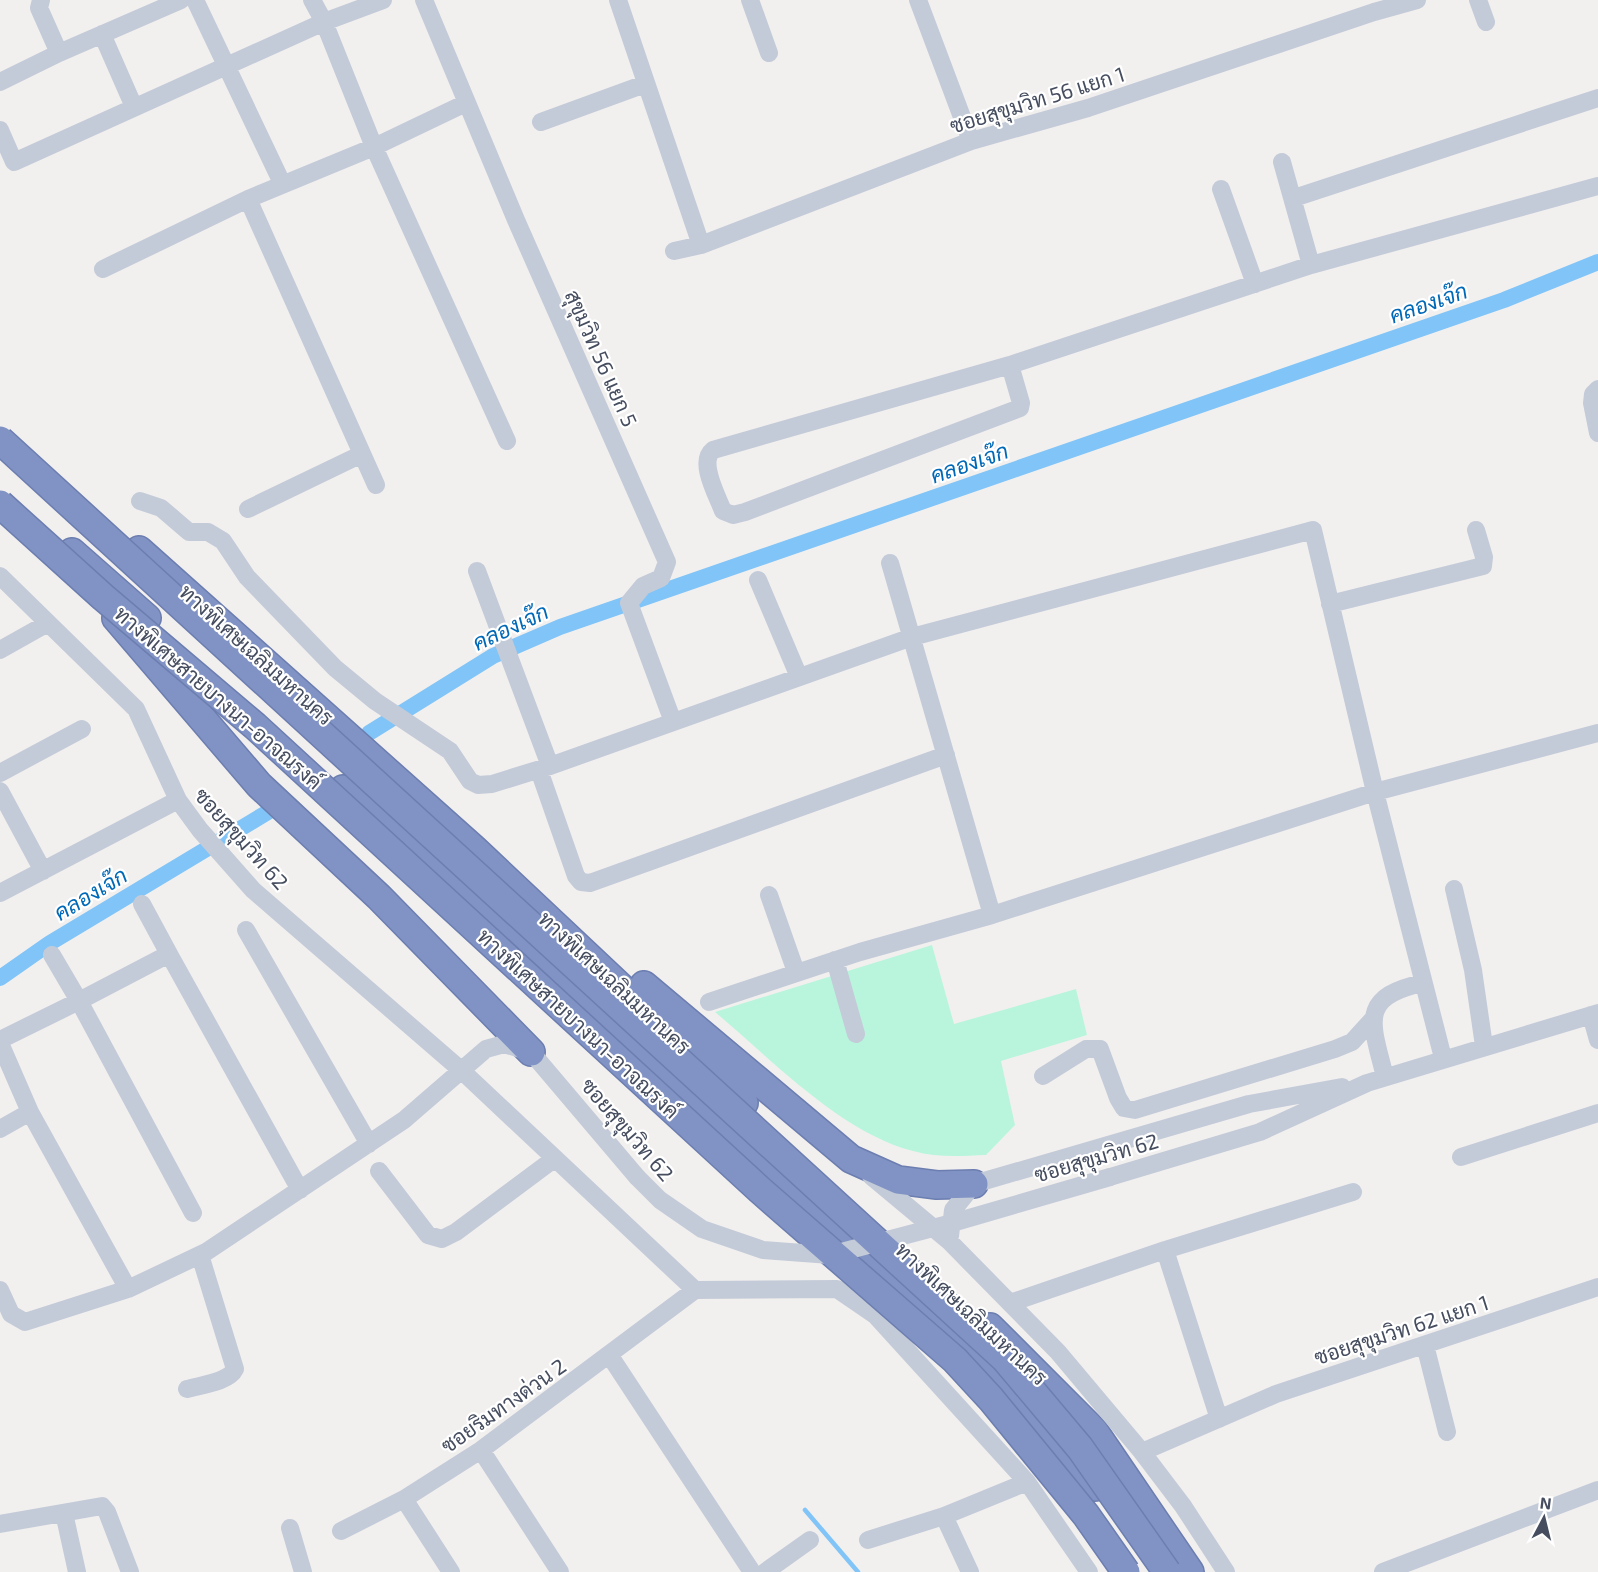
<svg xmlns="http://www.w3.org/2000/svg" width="1598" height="1572" font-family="'Exo 2',Sarabun,sans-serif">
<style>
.green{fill:#b9f5dd}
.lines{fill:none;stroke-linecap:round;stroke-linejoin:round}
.stream{stroke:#81c4f7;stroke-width:4.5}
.canal{stroke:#81c4f7;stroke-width:16}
.highway-casing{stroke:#6c7eb0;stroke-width:30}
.minor{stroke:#c4cbd8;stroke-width:18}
.highway{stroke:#8193c4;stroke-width:27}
.highway-bridge-casing{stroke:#6c7eb0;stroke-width:30;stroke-linecap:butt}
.minor-bridge{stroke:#c4cbd8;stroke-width:18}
.highway-bridge{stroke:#8193c4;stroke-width:27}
.labels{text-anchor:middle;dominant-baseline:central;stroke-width:4.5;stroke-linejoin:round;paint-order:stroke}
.street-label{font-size:21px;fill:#454d5f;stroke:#fff}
.water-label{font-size:22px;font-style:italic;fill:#0069b7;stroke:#fff}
</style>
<rect width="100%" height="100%" fill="#f2f0ef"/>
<path class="green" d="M932,945l22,79 122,-35 11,46 -86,26 14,64 -29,30c-25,1 -49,3 -73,-4 -72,-18 -142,-92 -198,-139z"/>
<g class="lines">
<path class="stream" d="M805,1510l53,62"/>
<path class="canal" d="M369,733l124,-77 67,-29 944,-327 94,-38
M0,978l50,-35 218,-131"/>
<defs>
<path id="highway" d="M139,550l335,299 270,254
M72,552l75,66
M116,618l143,167 120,112 152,155
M343,789l660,589 92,109
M644,985l207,174 47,21 39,5 37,-1
M990,1327l104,104 96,141"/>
</defs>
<use href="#highway" class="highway-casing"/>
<path class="minor" d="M41,0l-2,8 20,45
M195,0l87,183
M312,0l12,22 50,125 133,294
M424,0l92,220 151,342 -6,16 -18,8 -14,17 44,119
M618,0l83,245
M750,0l19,53
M918,0l53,141
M1478,0l8,22
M102,34l32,73
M0,82l59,-29 122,-53
M541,122l104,-38
M0,130l14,32 310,-140 59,-22
M1282,162l29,103
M1221,189l34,95
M1294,198l304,-100
M248,199l128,286
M674,251l27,-6 270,-104 117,-33 286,-96 43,-12
M103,269l145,-70 126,-52 92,-44
M1010,365l11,38 -1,5 -275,104 -12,3 -10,-4c-6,-16 -25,-49 -10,-61l297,-85 301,-100 287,-79
M1598,389l-5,5 -1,9 6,30
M140,501l21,7 28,24h19l15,9 24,36 88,91 40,33 75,50 20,30 8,4 14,-1 58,-18 362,-129 401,-107 62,262 68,266
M248,509l114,-55
M890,563l102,352
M477,571l73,195
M0,576l136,133 42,91 22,30 53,60 208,180 234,220 142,-1 38,26 152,167 62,90
M758,580l41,97
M1330,604l153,-38 1,-9 -8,-27
M0,650l48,-27
M539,770l37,106 5,6 9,1 356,-128
M0,773l82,-44
M0,791l43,80
M1454,889l19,81 11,76
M0,893l178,-93
M769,895l27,77
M142,904l27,50
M246,930l123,214
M52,955l27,46 90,-47 131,236
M835,960l21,74
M709,1002l151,-50 132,-37 383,-123 223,-59
M1591,1015l7,25
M0,1040l79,-39 114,212
M0,1043l30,69 -30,17
M1043,1076l43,-27h14l18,49 6,10 11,2 200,-61 17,-7 21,-23
M1385,1077c-13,-53 -28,-80 38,-94
M30,1112l98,177
M1461,1157l137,-44
M379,1171l49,64 14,4 14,-7 98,-73
M871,1176l78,65 109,111 84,100 41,54 43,66
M1110,1177l150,-45 107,-49 231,-70
M950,1236l3,-26 21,-26 275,-80 93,-17
M1165,1250l54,169
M0,1290l11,24 14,8 103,-33 78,-37 198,-132 82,-71 18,-5 27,8 106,125
M1010,1303l155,-53 188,-58
M1425,1345l22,87
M610,1356l142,216
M187,1389c14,-4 42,-7 48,-20l-35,-114
M481,1450l79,122
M1142,1452l134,-58 322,-107
M64,1513l13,59
M944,1516l26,56
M0,1524l102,-18 5,6 23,60
M290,1528l13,44
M341,1531l63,-32
M868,1540l76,-24 83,-34
M451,1572l-47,-73 77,-49 214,-160
M765,1572l45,-32
M1383,1572l215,-82"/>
<use href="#highway" class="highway"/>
<defs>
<path id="highway-bridge" d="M0,440l1005,919 75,89 87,124
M0,504l103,93 152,129 505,464 195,170 36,39 95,116 40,57"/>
</defs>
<use href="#highway-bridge" class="highway-bridge-casing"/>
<path class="minor-bridge" d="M637,1177l23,23 42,29 61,21 67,5 122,-32 158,-46"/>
<use href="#highway-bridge" class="highway-bridge"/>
</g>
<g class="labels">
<g class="street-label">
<text transform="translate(1037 99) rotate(-17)">ซอยสุขุมวิท 56 แยก 1</text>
<text transform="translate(602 358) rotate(66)">สุขุมวิท 56 แยก 5</text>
<text transform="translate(257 654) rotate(42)">ทางพิเศษเฉลิมมหานคร</text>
<text transform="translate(219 697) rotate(41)">ทางพิเศษสายบางนา-อาจณรงค์</text>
<text transform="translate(242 838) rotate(48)">ซอยสุขุมวิท 62</text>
<text transform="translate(615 982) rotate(43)">ทางพิเศษเฉลิมมหานคร</text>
<text transform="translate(579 1023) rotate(43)">ทางพิเศษสายบางนา-อาจณรงค์</text>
<text transform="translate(628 1129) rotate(49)">ซอยสุขุมวิท 62</text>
<text transform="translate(1096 1157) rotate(-16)">ซอยสุขุมวิท 62</text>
<text transform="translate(972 1313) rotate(43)">ทางพิเศษเฉลิมมหานคร</text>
<text transform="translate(1401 1329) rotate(-18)">ซอยสุขุมวิท 62 แยก 1</text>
<text transform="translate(503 1405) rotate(-35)">ซอยริมทางด่วน 2</text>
</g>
<g class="water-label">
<text transform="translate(1428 302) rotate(-19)">คลองเจ๊ก</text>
<text transform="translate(969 462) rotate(-19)">คลองเจ๊ก</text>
<text transform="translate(510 626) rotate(-25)">คลองเจ๊ก</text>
<text transform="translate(90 893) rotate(-31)">คลองเจ๊ก</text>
</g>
</g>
<g transform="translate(1544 1518) rotate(7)" stroke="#ffffff" stroke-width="4.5" paint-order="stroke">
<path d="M0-4.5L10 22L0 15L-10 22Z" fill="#454d5f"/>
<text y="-9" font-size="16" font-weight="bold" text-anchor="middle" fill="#454d5f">N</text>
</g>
</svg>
